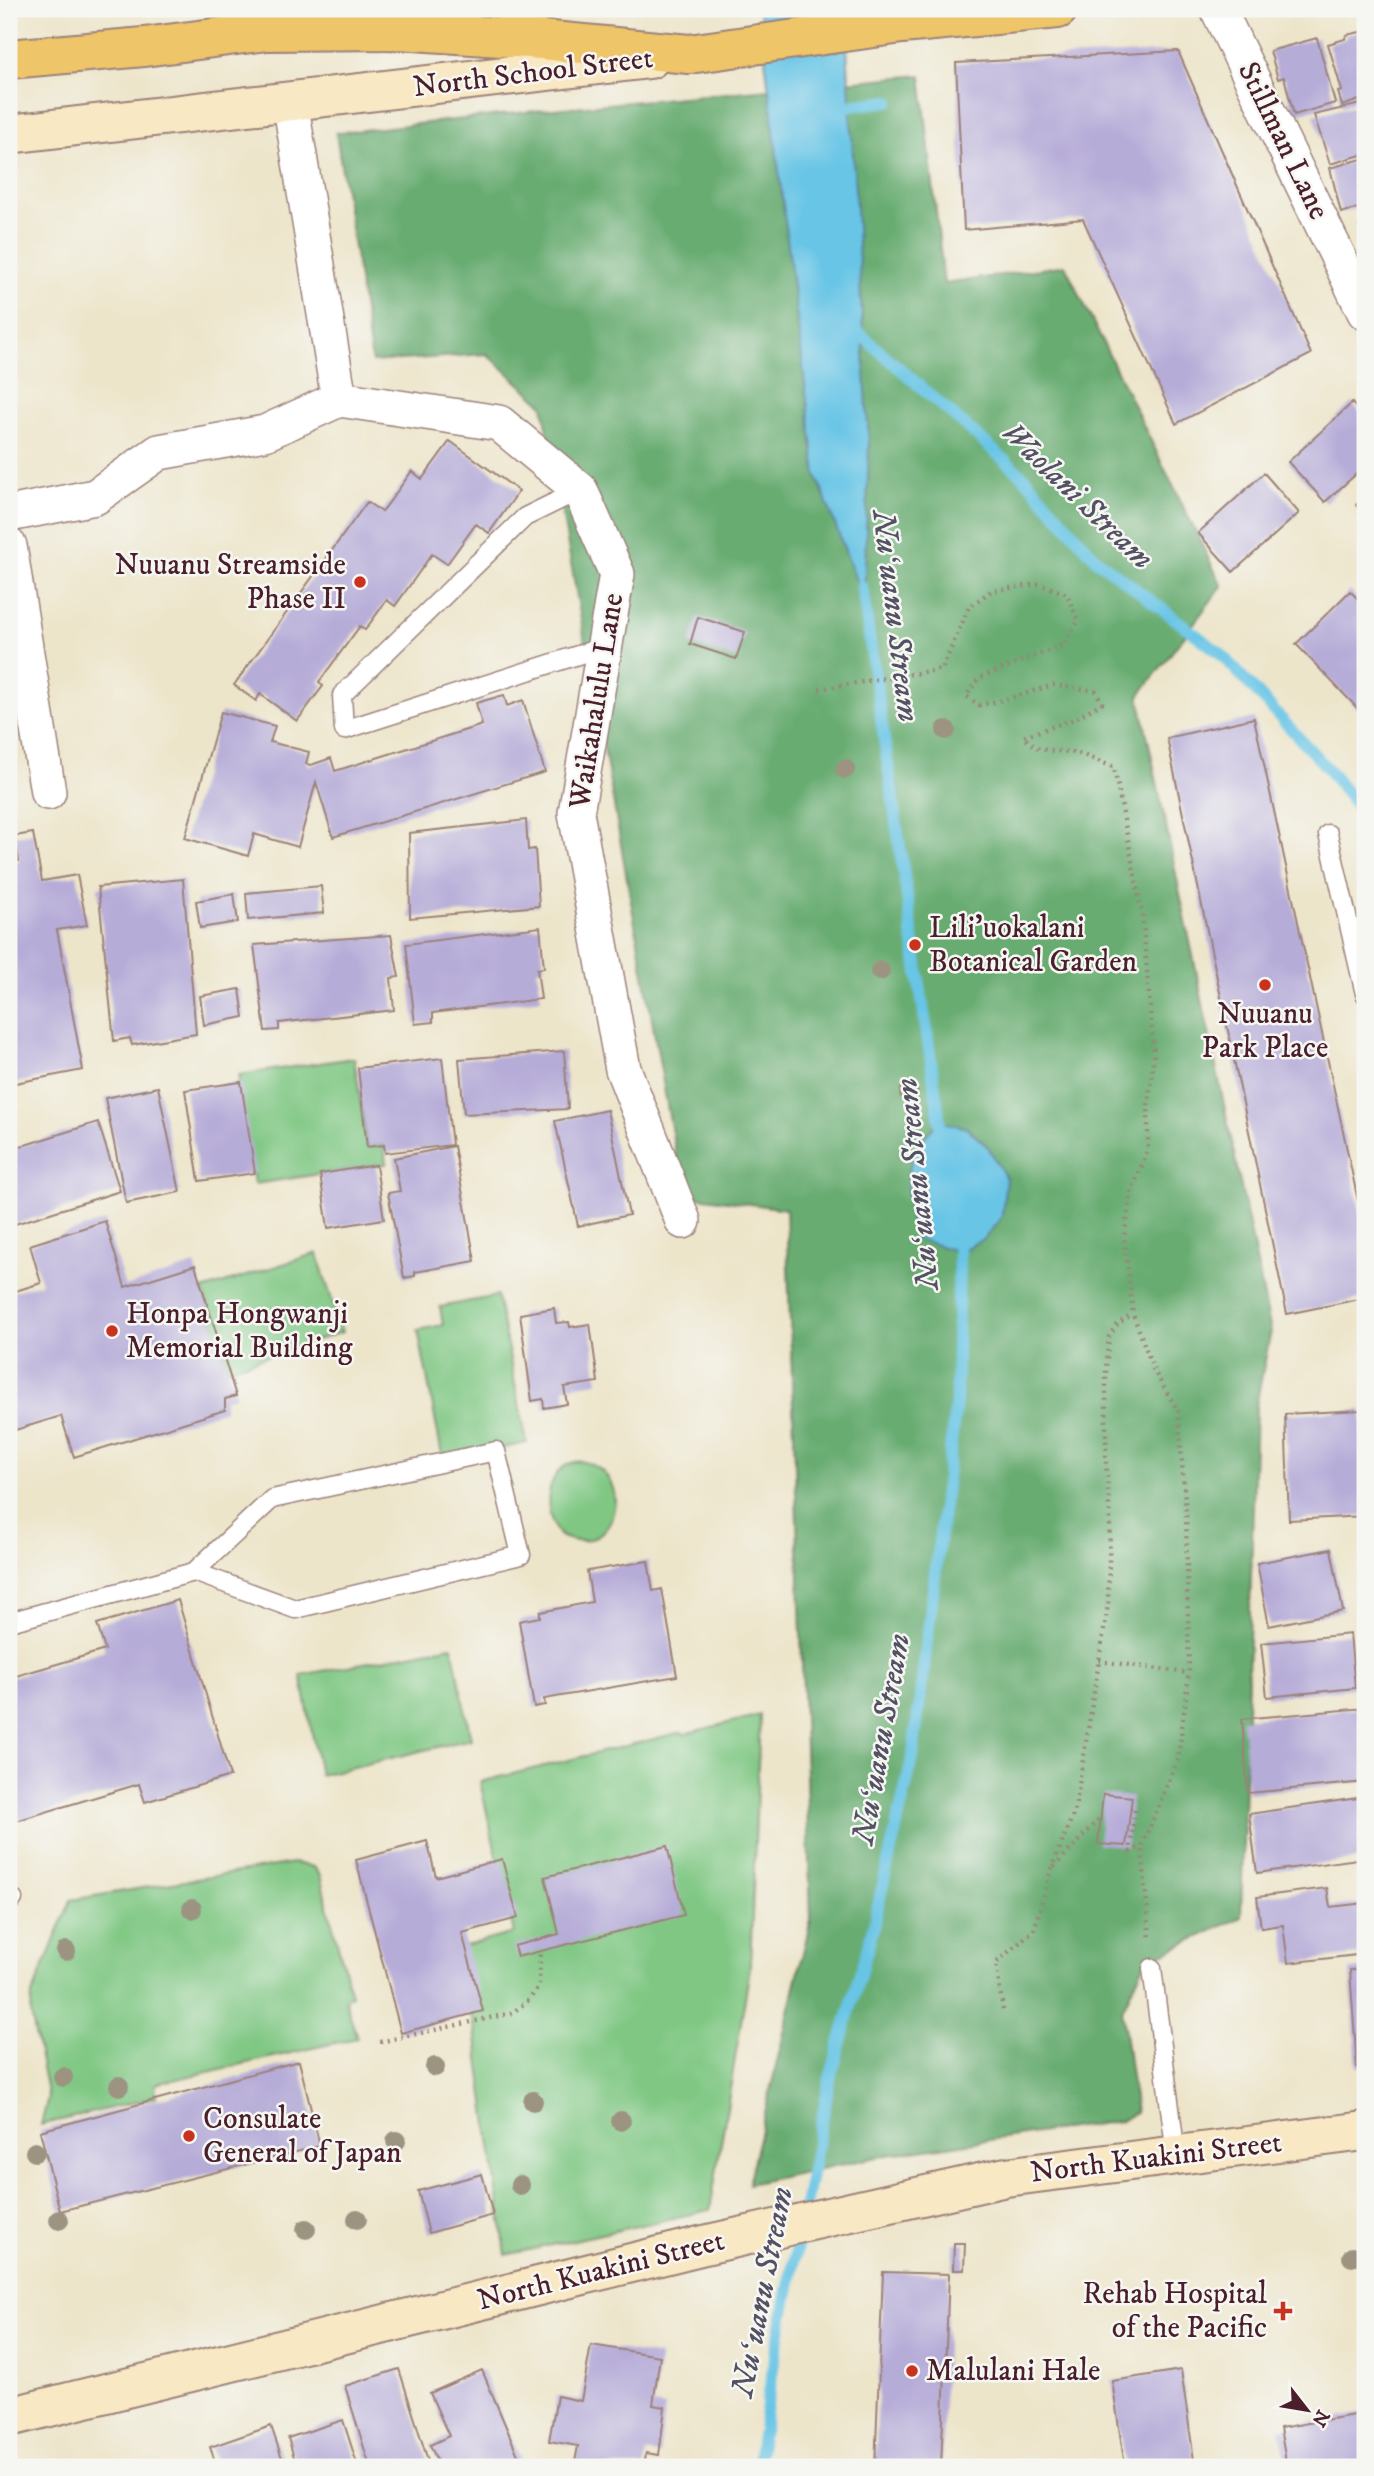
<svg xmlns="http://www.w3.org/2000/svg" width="1374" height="2476" font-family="'IM FELL DW Pica',serif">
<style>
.green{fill:#7fc783;stroke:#647357;stroke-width:2}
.forest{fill:#67ac71;stroke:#58664e;stroke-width:2}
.water{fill:#68c5e6;stroke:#597288;stroke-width:2}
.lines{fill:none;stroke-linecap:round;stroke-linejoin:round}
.stream{stroke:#68c5e6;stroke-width:12}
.building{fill:#b6acd8}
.lane-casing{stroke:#9c827a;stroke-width:21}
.street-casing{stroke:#9c827a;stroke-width:38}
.secondary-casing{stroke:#9c827a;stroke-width:42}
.primary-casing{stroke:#9c827a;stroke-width:42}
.highway-casing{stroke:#9c827a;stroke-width:42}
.path{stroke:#9c827a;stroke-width:4.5;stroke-dasharray:2 5;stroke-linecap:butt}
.lane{stroke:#fff;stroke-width:18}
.street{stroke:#fff;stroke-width:35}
.secondary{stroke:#f8e8c3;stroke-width:38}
.primary{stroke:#eec569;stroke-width:38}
.highway{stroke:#eec569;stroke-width:38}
.tree{fill:#9c9481}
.poi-dot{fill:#c8321e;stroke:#f6f6f2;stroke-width:2.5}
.labels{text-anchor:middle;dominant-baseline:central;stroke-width:5;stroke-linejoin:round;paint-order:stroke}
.street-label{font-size:30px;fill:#4a1f2b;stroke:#f6f6f2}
.poi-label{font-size:30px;fill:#4a1f2b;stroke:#f6f6f2;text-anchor:start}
.water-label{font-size:32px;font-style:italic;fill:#535163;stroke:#f6f6f2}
</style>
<rect width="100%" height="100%" fill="#f6f6f2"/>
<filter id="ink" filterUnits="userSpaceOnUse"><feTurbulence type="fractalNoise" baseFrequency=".0143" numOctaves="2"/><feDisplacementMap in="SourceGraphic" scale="14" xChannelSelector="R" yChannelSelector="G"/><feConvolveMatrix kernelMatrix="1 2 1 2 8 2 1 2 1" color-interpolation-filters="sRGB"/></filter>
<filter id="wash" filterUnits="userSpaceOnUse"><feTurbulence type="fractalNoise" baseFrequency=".00686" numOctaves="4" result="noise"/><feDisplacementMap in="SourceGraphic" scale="28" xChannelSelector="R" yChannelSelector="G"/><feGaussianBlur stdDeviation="1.57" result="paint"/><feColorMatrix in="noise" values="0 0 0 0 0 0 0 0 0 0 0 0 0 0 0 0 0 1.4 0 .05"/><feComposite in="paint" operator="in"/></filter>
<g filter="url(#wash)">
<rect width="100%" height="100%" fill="#ede5ca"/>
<path class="green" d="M354,1058l13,89 17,-2 2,19 -132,20 -16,-109z
M317,1253l25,79 -115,37 -24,-79z
M497,1296l30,147 -84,17 -25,-130 25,-5 -3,-18z
M579,1461c60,9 38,102 -19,75 -19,-23 -16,-70 19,-75z
M452,1646l19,93 -151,36 -19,-100z
M760,1715l-10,253 -40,242 -204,45 -32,-232 -17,-75 57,-15 -34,-151 202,-50 1,2z
M293,1863l21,4 6,9 31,119 -6,4 12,39 -202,46 1,13 -115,28 7,-28 -17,-83 1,-19 39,-95z"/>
<path class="forest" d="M921,75l23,209 121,-19 157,321 -83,110 132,635 -15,74 -15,512 -96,45 -23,48 14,103 -17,8 -227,33 -144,30 63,-265 -25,-710 -103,-14 -140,-790 -56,-51 -115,8 -36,-229 217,-24z"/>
<path class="water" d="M759,9h86l24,435 -5,157 -48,-127z
M940,1121l27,7 21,19 18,31 -4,38 -17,22 -26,14 -45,-14c-9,-48 -15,-82 26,-117z"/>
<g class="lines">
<path class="stream" d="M834,108l55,-7
M851,326l174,152 71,81 124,94 108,116 37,48
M862,587l80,550
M757,2467l17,-105 56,-283 41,-143 42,-180 43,-354 3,-150 -2,-14"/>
</g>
<g id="blocks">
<path class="building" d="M1365,31v67l-23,8 -4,-14 4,-1 -14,-47 17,-5 1,-4z
M1317,38l18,65 -41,12 -10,-38 -6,2 -8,-28z
M1178,51l133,303 -135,70 -93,-205 -119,11 -8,-167z
M1365,103v51l-35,10 -16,-49z
M1365,158v48l-24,7 -11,-45z
M1365,223v18l-6,-16z
M1352,403l13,15v48l-40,36 -37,-40z
M450,441l69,50 -30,42 -13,-9 -29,40 -15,-10 -37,52 -8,-6 -22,30 -5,-4 -41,56 4,4 -26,35 -37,-27 -4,7 -22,-16 133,-183 15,10 30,-41 10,8z
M1264,473l35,40 -66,59 -35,-39z
M1365,496v20l-9,-11z
M1350,591l15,15v99l-5,6 -64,-67z
M698,617l47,15 -9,27 -46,-15z
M504,695l3,11 16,-6 22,72 -212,65 -17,-55 -18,65 -44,-13 -6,22 -63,-18 36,-126 54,14 -5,16 39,10 -3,12 5,1 20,-7 4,13 147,-46 -6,-22z
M1254,718l111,515v65l-78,16 -120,-576z
M526,820l2,30 7,-1 4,57 -129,12 -1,-85z
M33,833l9,48 35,-6 10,50 -30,5 26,140 -73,14 -1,-221 10,-2 -4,-25z
M183,879l13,155 -64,11 -2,-7 -16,3 -16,-154z
M321,886l3,27 -76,7 -2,-27z
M234,894l4,28 -38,6 -4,-27z
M540,927l4,41 -7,1 4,30 -108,14v9l-18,2 -9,-80z
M391,935l8,42 -8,1 3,32 -115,13v7l-14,1 -11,-86z
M240,989l4,28 -40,8 -4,-29z
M564,1051l4,58 -104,5 -5,-55z
M442,1058l10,87 -67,8 -1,-8 -17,2 -9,-79z
M241,1082l14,91 -56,8 -14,-91z
M158,1087l22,105 -54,11 -21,-105z
M607,1110l22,105 -51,11 -23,-105z
M98,1122l22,69 -111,35v-76z
M454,1146l21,115 -60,11v4l-11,2 -16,-85 12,-2 -6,-33z
M376,1165l8,54 -56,9 -8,-54z
M105,1221l20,66 70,-22 41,131 -11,3v11l-151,47 -13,-41 -52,16v-139l32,-10 -11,-38z
M554,1308l2,15 13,-1 1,5 20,-3 8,58 -34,5 3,17 -23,4 -1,-9 -11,2 -12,-87z
M1362,1410l3,106 -76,4 -4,-106z
M1331,1549l12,62 -74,15 -12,-63z
M648,1561l5,30 9,-2 15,87 -133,23 1,6 -11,2 -15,-86 21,-4v-5l52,-10 -5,-31z
M178,1600l52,176 -85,26 -6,-18 -130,39v-145l96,-28 -8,-26z
M1350,1634l5,54 -88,9 -6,-54z
M1365,1708v74l-117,11 -6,-74z
M1103,1794l29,3 -6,49 -28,-2z
M1365,1797v61l-108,15 -8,-59z
M427,1841l9,36 66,-18 16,59 -56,15 21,78 -82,22 -45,-173z
M667,1846l17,69 -167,42 -3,-11 45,-12 -14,-57z
M1327,1888l3,19 35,-4v51l-77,9 -5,-38 -22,3 -4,-31z
M1365,1969v97l-8,1 -7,-97z
M299,2061l21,85 -260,65 -20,-80z
M482,2174l11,41 -64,18 -11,-42z
M954,2243h11l-1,27h-11z
M883,2272l66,2 -8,193h-66z
M591,2345l69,11 -7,49 12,2 -6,48 -13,-2 -2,14h-70l4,-21 -29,-5 8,-45 24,5z
M399,2369l31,98h-60l-25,-81z
M482,2370l41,97h-83l-10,-22 19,-9 -19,-43z
M1181,2370l14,97h-70l-13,-86z
M1365,2413v54h-78l-7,-39z
M343,2420l15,47h-61l-9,-29z
M271,2426l14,41h-68l-7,-20z"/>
</g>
</g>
<g filter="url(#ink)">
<use href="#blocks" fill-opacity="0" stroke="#9c827a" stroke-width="2"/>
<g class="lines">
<defs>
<path id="lane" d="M580,490l-55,27 -183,178 2,35 262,-84
M1328,834l37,160
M496,1451l25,104 -226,54 -101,-37 78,-73z
M9,1622l185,-50
M9,1899h4
M1152,1968l24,187"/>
<path id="street" d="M1218,9l147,303
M290,101l49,298 160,24 81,67 37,84 -41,239 47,256 60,152
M9,514l86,-17 64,-45 106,-19 74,-34
M9,546l39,246"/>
<path id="secondary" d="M9,134l641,-75
M9,2417l691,-171 306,-69 359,-46"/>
<path id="primary" d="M689,54l213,-30 156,-15"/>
<path id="highway" d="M9,59l135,-12 123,-16 132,-1 132,9 158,15"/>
</defs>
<use href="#lane" class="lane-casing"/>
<use href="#street" class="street-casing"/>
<use href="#secondary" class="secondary-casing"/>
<use href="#primary" class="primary-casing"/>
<use href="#highway" class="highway-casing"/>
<path class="path" d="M819,689l123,-20 27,-62 22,-16 48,-7 28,10 11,27 -15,24 -84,33 -13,18 13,9 25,-5 49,-15 43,6 6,12 -28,16 -51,18 16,12 39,4 36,14 28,146 12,142 -6,51v44l-17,43 -7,45 9,76 21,57 24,40 8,102 3,160 -11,86 -36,87 8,94
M1099,1661l90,12
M1130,1808h5l-5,44 12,-6
M1054,1867l46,-49
M1003,2010l-7,-47 38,-33 17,-60 24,-60 33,-205 2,-86 -4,-56v-96l3,-30 8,-13 15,-10
M380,2042l132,-29 18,-14 9,-14 1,-33"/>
<use href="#lane" class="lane"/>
<use href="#street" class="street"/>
<use href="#secondary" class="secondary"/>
<use href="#primary" class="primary"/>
<use href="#highway" class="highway"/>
</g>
<g class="tree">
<circle cx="946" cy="730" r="10"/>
<circle cx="845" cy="769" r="10"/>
<circle cx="880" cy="971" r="10"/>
<circle cx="909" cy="1093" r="10"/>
<circle cx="192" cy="1909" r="10"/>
<circle cx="66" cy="1951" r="10"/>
<circle cx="435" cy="2067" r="10"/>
<circle cx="63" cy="2077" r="10"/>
<circle cx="119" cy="2086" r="10"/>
<circle cx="533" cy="2101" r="10"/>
<circle cx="621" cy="2121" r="10"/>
<circle cx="396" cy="2141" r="10"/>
<circle cx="35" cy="2152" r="10"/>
<circle cx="520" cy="2185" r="10"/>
<circle cx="357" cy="2219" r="10"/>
<circle cx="59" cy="2220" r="10"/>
<circle cx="306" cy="2229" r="10"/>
<circle cx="1352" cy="2257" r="10"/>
</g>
</g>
<g class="poi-dot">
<circle cx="360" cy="582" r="7"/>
<circle cx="915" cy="945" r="7"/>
<circle cx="1265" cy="985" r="7"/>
<circle cx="112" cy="1331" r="7"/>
<circle cx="189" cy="2136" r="7"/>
<path d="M1279.5 2300.5h7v7h7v7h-7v7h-7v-7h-7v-7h7z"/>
<circle cx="912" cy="2371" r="7"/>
</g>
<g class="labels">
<g class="street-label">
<text transform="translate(533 73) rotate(-7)">North School Street</text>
<text transform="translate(1283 141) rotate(64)">Stillman Lane</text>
<text transform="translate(597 701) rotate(-81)">Waikahalulu Lane</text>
<text transform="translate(1156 2158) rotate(-7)">North Kuakini Street</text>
<text transform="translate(601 2271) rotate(-14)">North Kuakini Street</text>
</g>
<g class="poi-label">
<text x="346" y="565" text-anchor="end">Nuuanu Streamside<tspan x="346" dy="34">Phase II</tspan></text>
<text x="929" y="928">Lili'uokalani<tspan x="929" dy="34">Botanical Garden</tspan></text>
<text x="1265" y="1014" text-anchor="middle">Nuuanu<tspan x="1265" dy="34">Park Place</tspan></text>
<text x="126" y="1314">Honpa Hongwanji<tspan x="126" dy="34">Memorial Building</tspan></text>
<text x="203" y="2119">Consulate<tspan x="203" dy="34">General of Japan</tspan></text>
<text x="1267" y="2294" text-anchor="end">Rehab Hospital<tspan x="1267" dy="34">of the Pacific</tspan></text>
<text x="926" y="2371">Malulani Hale</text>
</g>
<g class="water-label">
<text transform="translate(1077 496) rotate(44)">Waolani Stream</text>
<text transform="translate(895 616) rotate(83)">Nuʻuanu Stream</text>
<text transform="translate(918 1184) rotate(-96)">Nuʻuanu Stream</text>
<text transform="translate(882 1739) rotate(-80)">Nuʻuanu Stream</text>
<text transform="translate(763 2292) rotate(-79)">Nuʻuanu Stream</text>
</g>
</g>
<rect width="1374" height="2476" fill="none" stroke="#f6f6f2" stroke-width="35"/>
<g transform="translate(1307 2410) rotate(121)" stroke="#f6f6f2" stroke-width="5" paint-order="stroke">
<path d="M0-5L12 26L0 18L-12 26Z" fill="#4a1f2b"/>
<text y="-10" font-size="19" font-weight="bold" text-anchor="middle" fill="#4a1f2b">N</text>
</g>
</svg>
